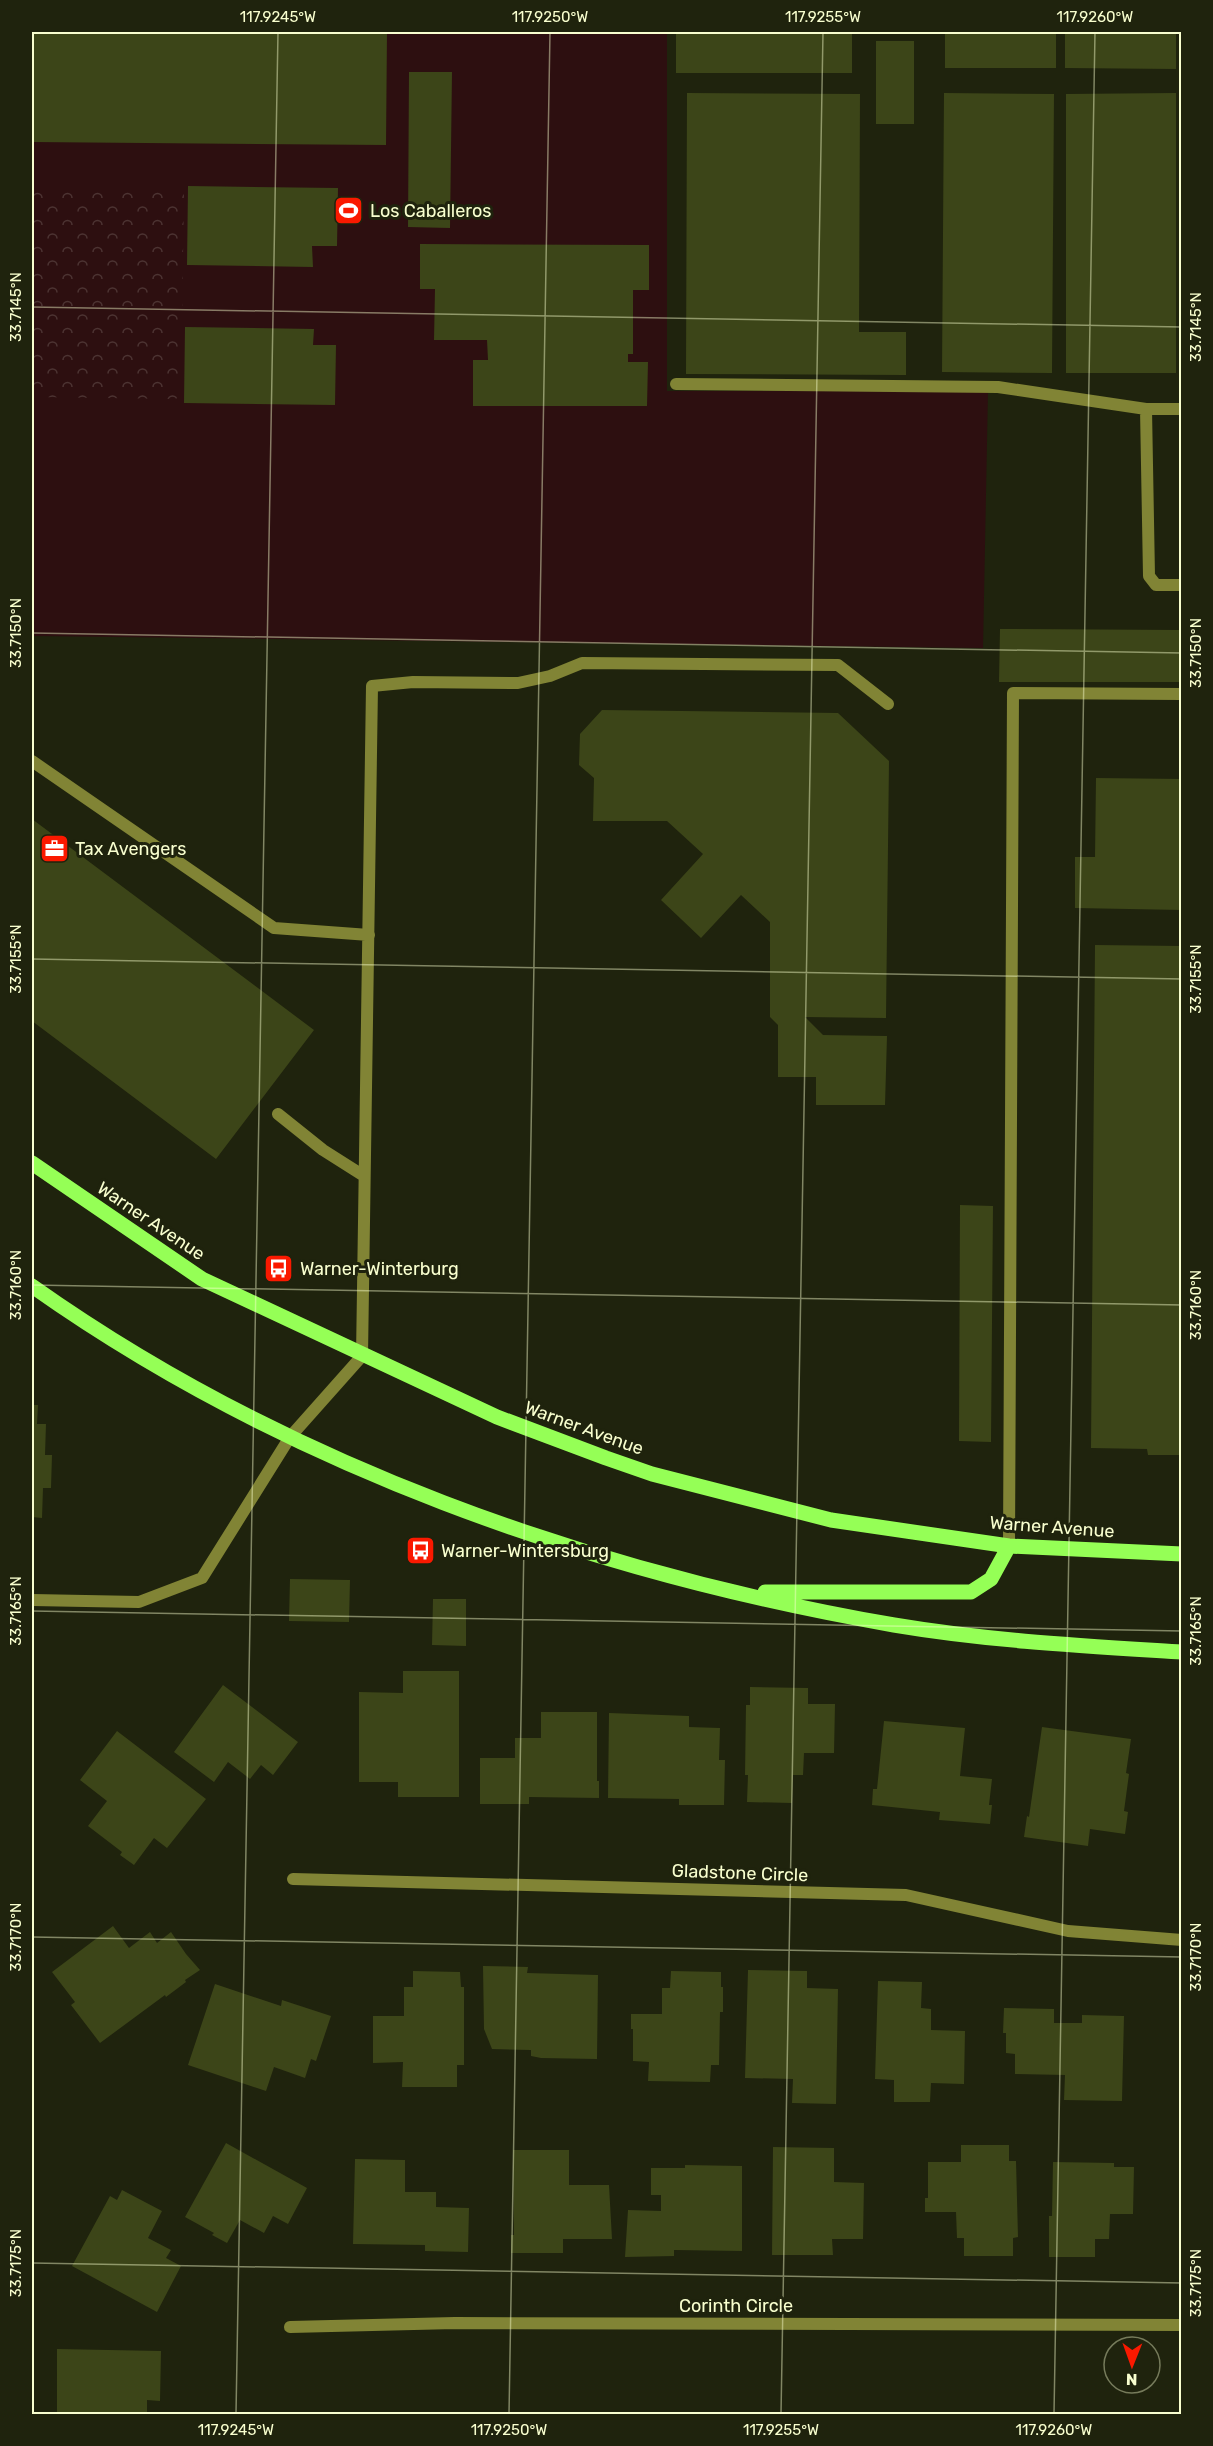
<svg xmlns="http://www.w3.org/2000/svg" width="1213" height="2446" font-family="Rubik,sans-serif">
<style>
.green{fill:#2d0f10}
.park{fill:url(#park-crowns)}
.building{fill:#3c4518}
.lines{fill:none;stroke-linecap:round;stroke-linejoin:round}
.lane{stroke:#818435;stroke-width:12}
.street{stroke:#818435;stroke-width:12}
.primary{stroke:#95ff56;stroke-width:15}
.ticks{fill:none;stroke:#f9ffcf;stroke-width:1.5;stroke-opacity:0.45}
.labels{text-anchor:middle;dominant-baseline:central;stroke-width:6;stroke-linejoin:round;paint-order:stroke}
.poi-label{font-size:18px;fill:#f9ffcf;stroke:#1f230d;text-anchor:start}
.street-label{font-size:18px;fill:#f9ffcf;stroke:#1f230d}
.neatline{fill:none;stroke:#f9ffcf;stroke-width:2}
.ticks-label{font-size:15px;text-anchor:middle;fill:#f9ffcf}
</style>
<defs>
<pattern id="park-crowns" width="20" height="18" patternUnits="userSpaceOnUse" patternTransform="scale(1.5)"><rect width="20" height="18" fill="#2d0f10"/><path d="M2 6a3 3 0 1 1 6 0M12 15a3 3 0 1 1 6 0" fill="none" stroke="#4c3332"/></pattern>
</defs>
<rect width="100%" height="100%" fill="#1f230d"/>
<path class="green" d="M32,32h635v359h321l-5,257 -951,-12z"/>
<path class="park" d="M32,187l152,1 -3,205 -5,6 -144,-2z"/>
<path class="building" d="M32,32h355l-1,113 -354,-3z
M676,32h176v41h-176z
M945,32h111v36h-111z
M1065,32h111v37l-111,-1z
M876,41h38v83h-38z
M409,72h43l-2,156 -42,-1z
M687,93l173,1 -1,238h47v43l-220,-1z
M944,93l110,1 -2,279 -110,-1z
M1176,93v280h-110v-279z
M188,186l150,2 -1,58h-25l1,21 -126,-2z
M420,244l229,1v45h-16v64h-5v8h20l-1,44h-174v-46h15l-1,-20h-53l1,-51h-15z
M185,327l129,2 -1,16h23l-1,60 -151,-2z
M1000,629l182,1v52h-183z
M602,710l236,3 51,48 -3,257 -81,-1 18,18 64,1 -2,69h-69v-28h-38v-52l-8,-8v-95l-29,-27 -40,43 -40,-38 42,-46 -36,-33h-74l1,-43 -15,-13 1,-31z
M1096,778l86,1v131l-107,-2v-51h20z
M32,819l282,211 -98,129 -184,-138z
M1095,945l87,1v509h-34l-1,-6 -56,-1z
M960,1205l33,1 -2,236 -32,-1z
M32,1405h6l-1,19h9l-1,31h7l-1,33h-8l-1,30 -10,-1z
M290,1579l60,1 -1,42 -60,-1z
M433,1599h33v47l-34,-1z
M403,1671h56v126h-61v-15h-39v-90l44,1z
M223,1685l75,57 -25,33 -12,-10 -11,14 -22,-17 -14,20 -40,-30z
M750,1687l58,1v16h27l-1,49h-30l-1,22h-10l-1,28 -45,-1 1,-27h-3l1,-70h4z
M541,1712h56v69h2v17l-70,-1v7h-49v-46h35v-20h26z
M609,1713l80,3v11l31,1 -1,32h6l-1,45h-45v-6l-71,-1z
M884,1721l81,7 -5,48 32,3 -3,26h3l-2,19 -51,-4 1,-8 -68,-7 1,-16h4z
M1042,1727l89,12 -5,34 3,1 -5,37 4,1 -3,22 -35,-5 -2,17 -64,-9 3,-21 2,1z
M117,1731l89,68 -39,49 -13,-10 -20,27 -14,-10 2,-3 -34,-26 19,-25 -27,-21z
M113,1926l16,22 21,-16 7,11 14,-11 15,22 14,16 -15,10 1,2 -20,15 -1,-2 -65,48 -29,-38 4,-3 -23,-30z
M483,1966l45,1 -1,6 71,2 -1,84 -56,-1 -10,-2v-6l-39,-1 -8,-20z
M748,1970l59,1v17l31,1 -2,115 -44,-1 1,-24 -48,-1z
M413,1971l47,1 1,15h3v78h-7v22h-55l1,-25 -30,1v-47h31v-29h9z
M671,1971l50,1v15h2v25h-3l-1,53h-8l-1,17 -62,-1 1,-19 -16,-1v-32h-2v-15h31v-26h8z
M878,1981l44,1 -1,26 10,1v21l34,1 -1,53 -33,-1 -1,19h-36v-22l-19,-1z
M215,1984l66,22 1,-6 49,16 -15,45 -5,-2 -6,19 -31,-11 -8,24 -78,-26z
M1004,2008l50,1v14h28v-8l42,1 -2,85 -58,-1 1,-25 -50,-1v-20l-9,-1v-20h-3z
M226,2143l81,45 -19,36 -15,-8 -9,17 -24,-13 -13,23 -15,-8 2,-2 -29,-16z
M961,2145h48v16h7l2,76 -5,1v18h-49v-18h-7l-1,-26h-31v-14h3v-36h33z
M773,2147l61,1v34l30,1 -1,56h-31l1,16h-61z
M513,2150h56v35h40l3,54h-49v14h-52v-18h3z
M355,2159l50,1v32h31v15l33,1 -1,44 -43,-1v-6l-72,-1z
M1053,2162l61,1v4h20l-1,47h-23l-1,25h-14v18h-46v-41h3z
M685,2165l57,1v85l-68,-1v6l-49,1 3,-47 33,1v-16h-10v-27h34z
M122,2190l40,21 -14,27 23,12 -5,8 15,8 -24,46 -85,-46 38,-70 7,4z
M57,2349l104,2 -1,50 -13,-1v14h-90z"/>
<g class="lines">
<path class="lane" d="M676,384l322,3 148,22
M1182,409h-36l3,167 7,9h26
M32,761l242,167 95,7
M278,1114l45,36 41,26
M362,1356l10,-670 41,-4 105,1 32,-7 32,-13 256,2 50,39
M1009,1546l4,-853 169,1"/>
<path class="street" d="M32,1600l107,2 63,-24 88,-141 72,-81
M293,1879l613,16 162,36 114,9
M290,2327l165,-4 727,2"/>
<path class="primary" d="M32,1163l170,116 295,138 109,41 46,16 179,46 178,26 173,8
M32,1286c253,179 557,286 862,339 95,16 192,21 288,27
M765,1592h206l20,-13 18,-33"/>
</g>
<path class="ticks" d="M32,307l1150,20M32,633l1150,20M32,959l1150,20M32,1285l1150,20M32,1611l1150,20M32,1937l1150,20M32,2263l1150,20M236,2414l42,-2382M509,2414l41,-2382M781,2414l42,-2382M1054,2414l41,-2382"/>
<defs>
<symbol id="stadium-square" viewBox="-11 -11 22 22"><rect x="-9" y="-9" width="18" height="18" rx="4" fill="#fa1900" stroke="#1f230d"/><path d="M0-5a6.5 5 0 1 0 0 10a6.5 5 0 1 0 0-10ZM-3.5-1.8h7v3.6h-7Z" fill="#fff"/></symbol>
<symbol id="office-square" viewBox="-11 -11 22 22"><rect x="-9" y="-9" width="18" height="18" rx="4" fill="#fa1900" stroke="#1f230d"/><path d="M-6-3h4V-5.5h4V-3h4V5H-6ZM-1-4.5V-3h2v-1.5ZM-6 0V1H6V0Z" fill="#fff"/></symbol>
<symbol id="bus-square" viewBox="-11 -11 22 22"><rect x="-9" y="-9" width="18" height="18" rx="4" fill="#fa1900" stroke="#1f230d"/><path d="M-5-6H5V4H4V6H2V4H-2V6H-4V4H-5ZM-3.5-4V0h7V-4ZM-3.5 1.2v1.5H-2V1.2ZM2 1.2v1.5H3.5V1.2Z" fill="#fff"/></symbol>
</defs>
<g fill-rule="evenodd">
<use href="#stadium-square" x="332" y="194" width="33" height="33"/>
<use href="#office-square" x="38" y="832" width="33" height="33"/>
<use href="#bus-square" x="262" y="1252" width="33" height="33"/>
<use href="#bus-square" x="404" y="1534" width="33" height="33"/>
</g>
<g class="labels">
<g class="poi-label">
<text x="370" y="211">Los Caballeros</text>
<text x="75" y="849">Tax Avengers</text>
<text x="300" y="1269">Warner-Winterburg</text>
<text x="441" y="1551">Warner-Wintersburg</text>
</g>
<g class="street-label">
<text transform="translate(151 1221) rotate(34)">Warner Avenue</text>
<text transform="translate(584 1428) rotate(20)">Warner Avenue</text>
<text transform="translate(1052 1527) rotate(4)">Warner Avenue</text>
<text transform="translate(740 1873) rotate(2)">Gladstone Circle</text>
<text x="736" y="2306">Corinth Circle</text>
</g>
</g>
<rect width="1213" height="2446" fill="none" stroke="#1f230d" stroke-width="66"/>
<g transform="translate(1132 2365) rotate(181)"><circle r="28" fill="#1f230d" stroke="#767b5b" stroke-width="1.5"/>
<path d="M0-4.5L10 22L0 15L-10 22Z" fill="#fa1900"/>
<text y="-9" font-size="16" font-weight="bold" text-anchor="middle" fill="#f9ffcf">N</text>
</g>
<rect x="33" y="33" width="1147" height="2380" class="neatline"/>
<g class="ticks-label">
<text x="278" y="22">117.9245°W</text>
<text x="550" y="22">117.9250°W</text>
<text x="823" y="22">117.9255°W</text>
<text x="1095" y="22">117.9260°W</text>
<text transform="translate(16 307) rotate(-90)" y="5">33.7145°N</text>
<text transform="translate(1196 327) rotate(-90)" y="5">33.7145°N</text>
<text transform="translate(16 633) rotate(-90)" y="5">33.7150°N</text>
<text transform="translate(1196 653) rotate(-90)" y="5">33.7150°N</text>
<text transform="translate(16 959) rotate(-90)" y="5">33.7155°N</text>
<text transform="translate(1196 979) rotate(-90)" y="5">33.7155°N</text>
<text transform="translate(16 1285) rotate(-90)" y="5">33.7160°N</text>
<text transform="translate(1196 1305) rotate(-90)" y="5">33.7160°N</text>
<text transform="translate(16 1611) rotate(-90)" y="5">33.7165°N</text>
<text transform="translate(1196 1631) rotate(-90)" y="5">33.7165°N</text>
<text transform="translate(16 1937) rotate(-90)" y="5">33.7170°N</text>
<text transform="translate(1196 1957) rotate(-90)" y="5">33.7170°N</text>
<text transform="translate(16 2263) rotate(-90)" y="5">33.7175°N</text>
<text transform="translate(1196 2283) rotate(-90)" y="5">33.7175°N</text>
<text x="236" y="2435">117.9245°W</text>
<text x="509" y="2435">117.9250°W</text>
<text x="781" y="2435">117.9255°W</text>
<text x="1054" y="2435">117.9260°W</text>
</g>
</svg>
